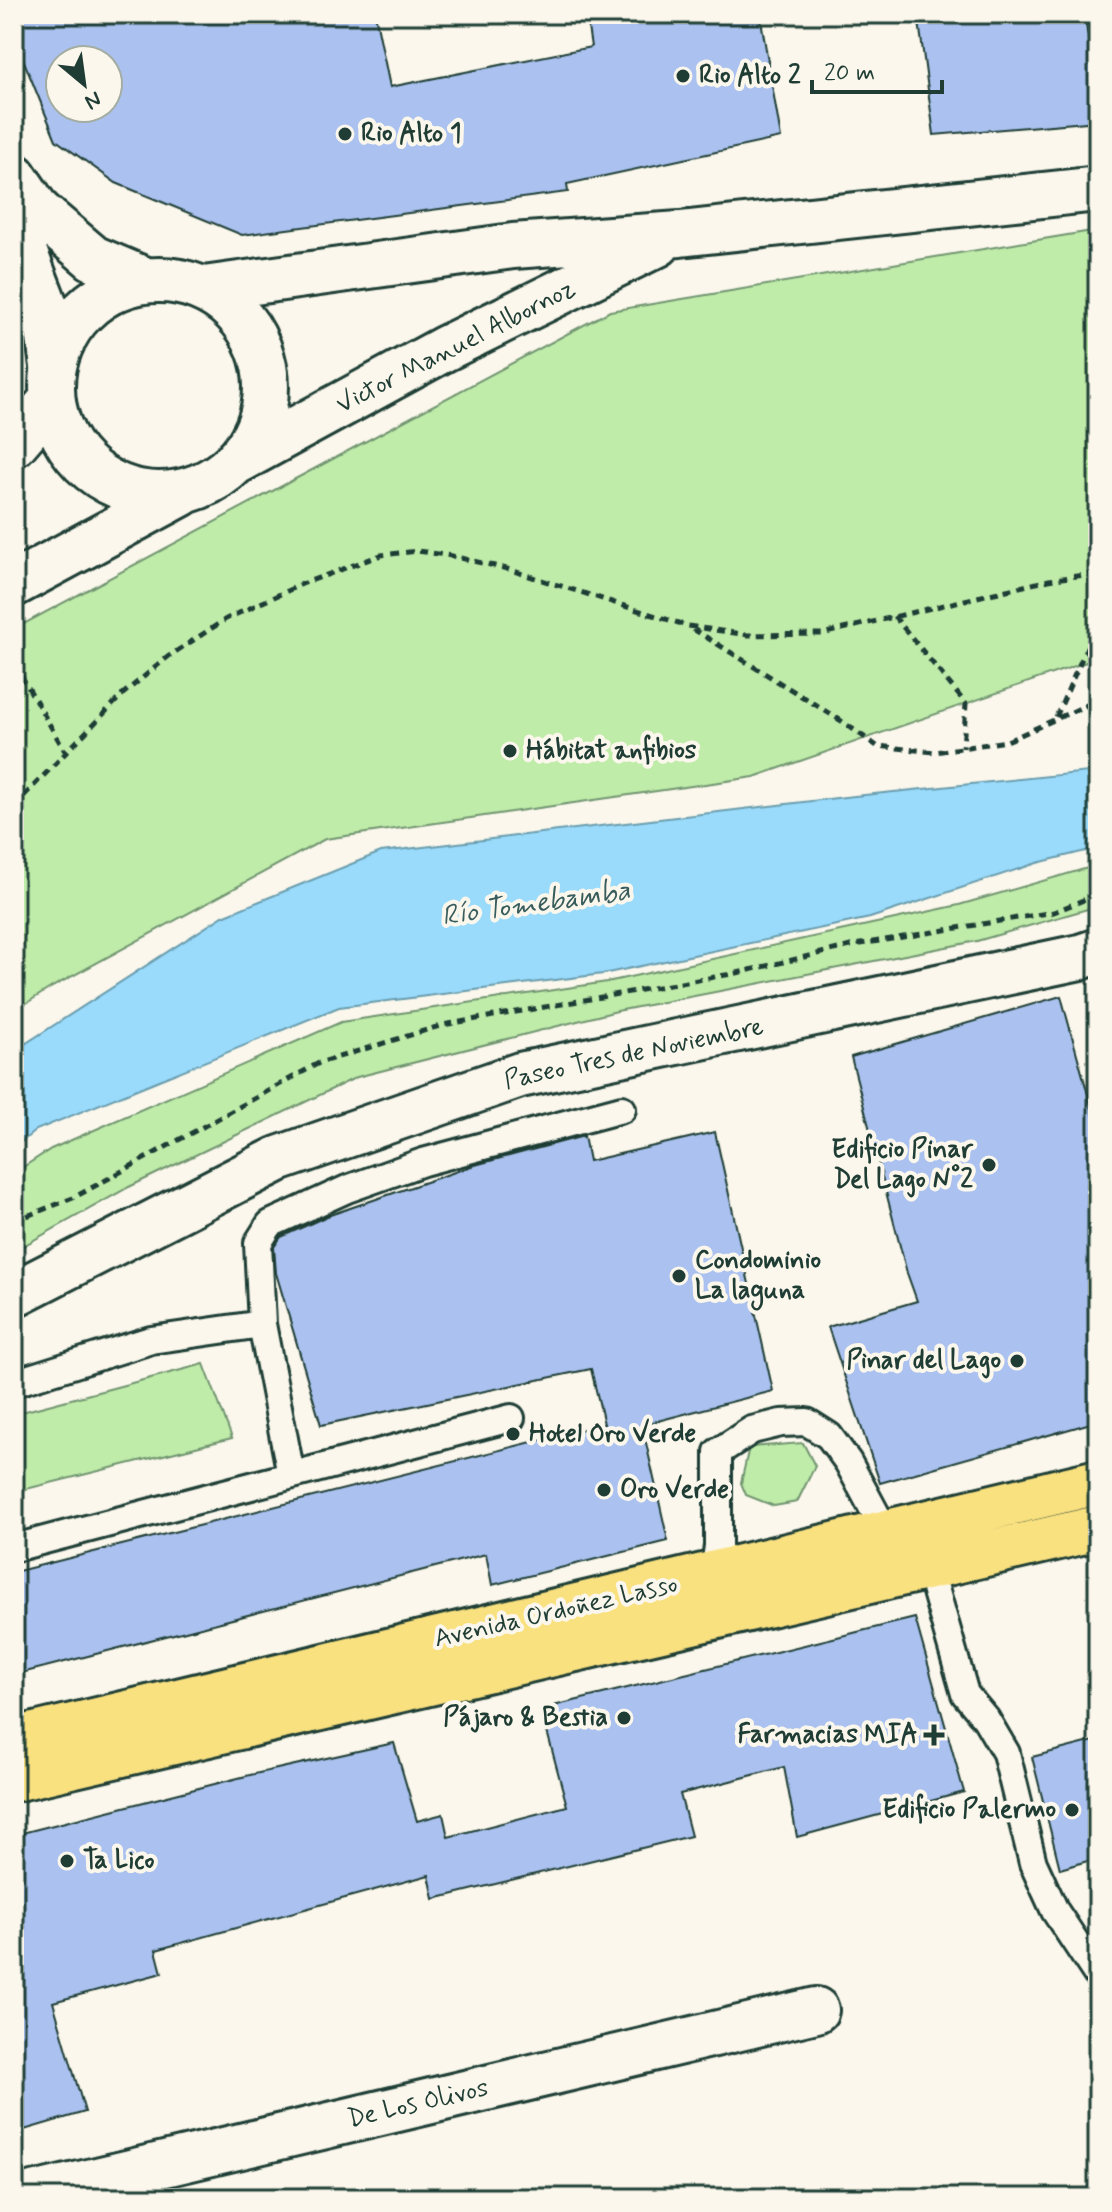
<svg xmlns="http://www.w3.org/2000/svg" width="1112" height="2212" font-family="Mynerve,sans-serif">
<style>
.green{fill:#c0ecaa;stroke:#70946f;stroke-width:2}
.water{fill:#9adbfc;stroke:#699cac;stroke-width:2}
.building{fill:#abc2f0;stroke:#1f3d34;stroke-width:2;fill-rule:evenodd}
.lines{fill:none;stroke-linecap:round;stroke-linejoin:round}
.lane-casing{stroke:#1f3d34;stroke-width:32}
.street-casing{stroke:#1f3d34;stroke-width:50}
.secondary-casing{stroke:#1f3d34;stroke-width:50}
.primary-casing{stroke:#1f3d34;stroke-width:50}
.path{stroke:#1f3d34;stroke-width:5;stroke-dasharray:8 6;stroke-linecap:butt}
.lane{stroke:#fbf7ec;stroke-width:26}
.street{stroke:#fbf7ec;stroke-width:44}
.secondary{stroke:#fbf7ec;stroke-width:44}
.primary{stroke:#fae180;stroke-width:44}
.poi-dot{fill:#1f3d34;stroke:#fbf7ec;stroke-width:3}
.labels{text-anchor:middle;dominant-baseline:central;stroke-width:8;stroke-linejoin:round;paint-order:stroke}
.poi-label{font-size:26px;font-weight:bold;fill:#1f3d34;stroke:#fbf7ec;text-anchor:start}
.street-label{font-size:26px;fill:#1f3d34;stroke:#fbf7ec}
.water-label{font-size:28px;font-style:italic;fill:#385d5c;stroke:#fbf7ec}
</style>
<rect width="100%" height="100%" fill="#fbf7ec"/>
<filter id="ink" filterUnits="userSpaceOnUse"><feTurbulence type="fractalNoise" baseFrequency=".0125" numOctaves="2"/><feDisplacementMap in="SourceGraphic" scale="16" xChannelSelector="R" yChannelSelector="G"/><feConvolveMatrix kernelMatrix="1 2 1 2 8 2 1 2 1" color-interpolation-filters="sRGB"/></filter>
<g filter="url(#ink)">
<path class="green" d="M1098,230v428l-344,119 -429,62 -273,148 -38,24v-382l596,-318z
M1098,865v41l-121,35 -360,70 -260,66 -228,110 -115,64v-78l37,-24 290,-127 266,-40 352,-77z
M204,1364l28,74 -218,54v-78z
M803,1443l12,23 -18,36 -23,4 -28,-11 -5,-12 8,-36z"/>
<path class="water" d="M1098,771v77l-61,15 -167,55 -267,56 -264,33 -303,123 -22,18v-97l209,-135 158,-64 464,-55z"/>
<path class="building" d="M14,14h361l15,73 201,-40 -5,-33h174l21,124 -214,46 1,8 -326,43 -126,-52 -60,-43 -42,-103zM60,60h48v48h-48z
M918,14h166l14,77v30l-164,14z
M1061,996l37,135v290l-218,62 -52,-156 89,-26 -10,-28 -56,-216z
M715,1132l58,259 -131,34 26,116 -176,44 -6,-31 -472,121v-103l590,-148 -13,-55 -270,56 -45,-152 -2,-26 7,-10 46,-21 148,-51 109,-29 5,25z
M915,1618l49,174 -167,45 -13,-70 -104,27 11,42 -257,63 -5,-24 -273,75 6,23 -109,29 32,110 -71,21v-298l236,-60 144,-32 23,78 26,-7 5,23 119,-31 -26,-97z
M1098,1740v118l-38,11 -28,-112z"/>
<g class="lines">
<defs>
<path id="lane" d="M14,1383l137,-43 111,-16
M291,1475l-29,-151 -4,-81 12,-19 77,-35 76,-27 199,-53
M14,1548l497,-130
M929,1567l36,127 21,25 20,34 27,110 22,48 43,65
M714,1574l4,-28v-94l34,-22 29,-7 26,-1 22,14 19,26 38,71"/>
<path id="street" d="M14,176l24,35 55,47 52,22
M14,225l30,78 9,63
M14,1294l264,-135 242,-84 560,-118 18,-6
M21,2198l795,-188"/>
<path id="secondary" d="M52 387a107 107 0 1 1 214 0a107 107 0 1 1-214 0Z
M204,289l309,-43 167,-12 418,-45
M14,444l38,-44
M236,462l208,-113 214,-105
M14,584l167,-90"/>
<path id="primary" d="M14,1740l1084,-258
M14,1779l1084,-251"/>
</defs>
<use href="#lane" class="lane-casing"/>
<use href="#street" class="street-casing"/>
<use href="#secondary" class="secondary-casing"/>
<use href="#primary" class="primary-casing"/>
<path class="path" d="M894,616l72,88 -3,44
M693,629l147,91 37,26 58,6 72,-11 91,-41
M14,663l52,90
M1056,717l38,-86 4,-3
M14,806l110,-113 45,-37 57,-37 76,-35 79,-29 37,-4 34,5 55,13 181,57 60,9 74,-1 227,-54 49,-7
M14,1221l59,-23 246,-135 124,-38 294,-52 118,-28 199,-33 44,-18"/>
<use href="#lane" class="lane"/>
<use href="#street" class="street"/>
<use href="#secondary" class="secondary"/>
<use href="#primary" class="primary"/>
</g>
</g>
<g class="poi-dot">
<circle cx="683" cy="76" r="8"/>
<circle cx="345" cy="134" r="8"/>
<circle cx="510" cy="751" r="8"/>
<circle cx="989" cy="1165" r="8"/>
<circle cx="679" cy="1276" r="8"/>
<circle cx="1017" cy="1361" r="8"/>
<circle cx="513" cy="1434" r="8"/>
<circle cx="604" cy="1490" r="8"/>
<circle cx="624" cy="1718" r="8"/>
<path d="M930 1723h8v8h8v8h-8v8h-8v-8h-8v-8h8z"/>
<circle cx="1072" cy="1810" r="8"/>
<circle cx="67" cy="1861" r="8"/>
</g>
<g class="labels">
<g class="poi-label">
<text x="699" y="76">Rio Alto 2</text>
<text x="361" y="134">Rio Alto 1</text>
<text x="526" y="751">Hábitat anfibios</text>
<text x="973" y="1150" text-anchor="end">Edificio Pinar<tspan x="973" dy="30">Del Lago N°2</tspan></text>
<text x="695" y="1261">Condominio<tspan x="695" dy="30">La laguna</tspan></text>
<text x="1001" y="1361" text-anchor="end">Pinar del Lago</text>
<text x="529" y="1434">Hotel Oro Verde</text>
<text x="620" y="1490">Oro Verde</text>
<text x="608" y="1718" text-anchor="end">Pájaro &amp; Bestia</text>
<text x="918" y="1735" text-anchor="end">Farmacias MIA</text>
<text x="1056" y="1810" text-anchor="end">Edificio Palermo</text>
<text x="83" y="1861">Ta Lico</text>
</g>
<g class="street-label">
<text transform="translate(456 347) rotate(-27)">Victor Manuel Albornoz</text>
<text transform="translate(634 1054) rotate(-12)">Paseo Tres de Noviembre</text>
<text transform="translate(556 1612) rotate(-13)">Avenida Ordoñez Lasso</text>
<text transform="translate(418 2104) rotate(-13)">De Los Olivos</text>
</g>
<g class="water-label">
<text transform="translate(536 904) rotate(-8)">Río Tomebamba</text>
</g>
</g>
<rect width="1112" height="2212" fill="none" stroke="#fbf7ec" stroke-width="48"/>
<rect x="24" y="24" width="1064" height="2164" fill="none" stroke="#1f3d34" stroke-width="3" filter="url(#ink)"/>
<g transform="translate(84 84) rotate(151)"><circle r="38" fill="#fbf7ec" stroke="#a3ada2" stroke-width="2"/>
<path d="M0-6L14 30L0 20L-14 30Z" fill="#1f3d34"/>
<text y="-12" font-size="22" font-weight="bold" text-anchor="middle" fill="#1f3d34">N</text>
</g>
<path d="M812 80v12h130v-12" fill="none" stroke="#1f3d34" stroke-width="4"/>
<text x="824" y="80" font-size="24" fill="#1f3d34" stroke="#fbf7ec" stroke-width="6" paint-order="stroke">20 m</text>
</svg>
